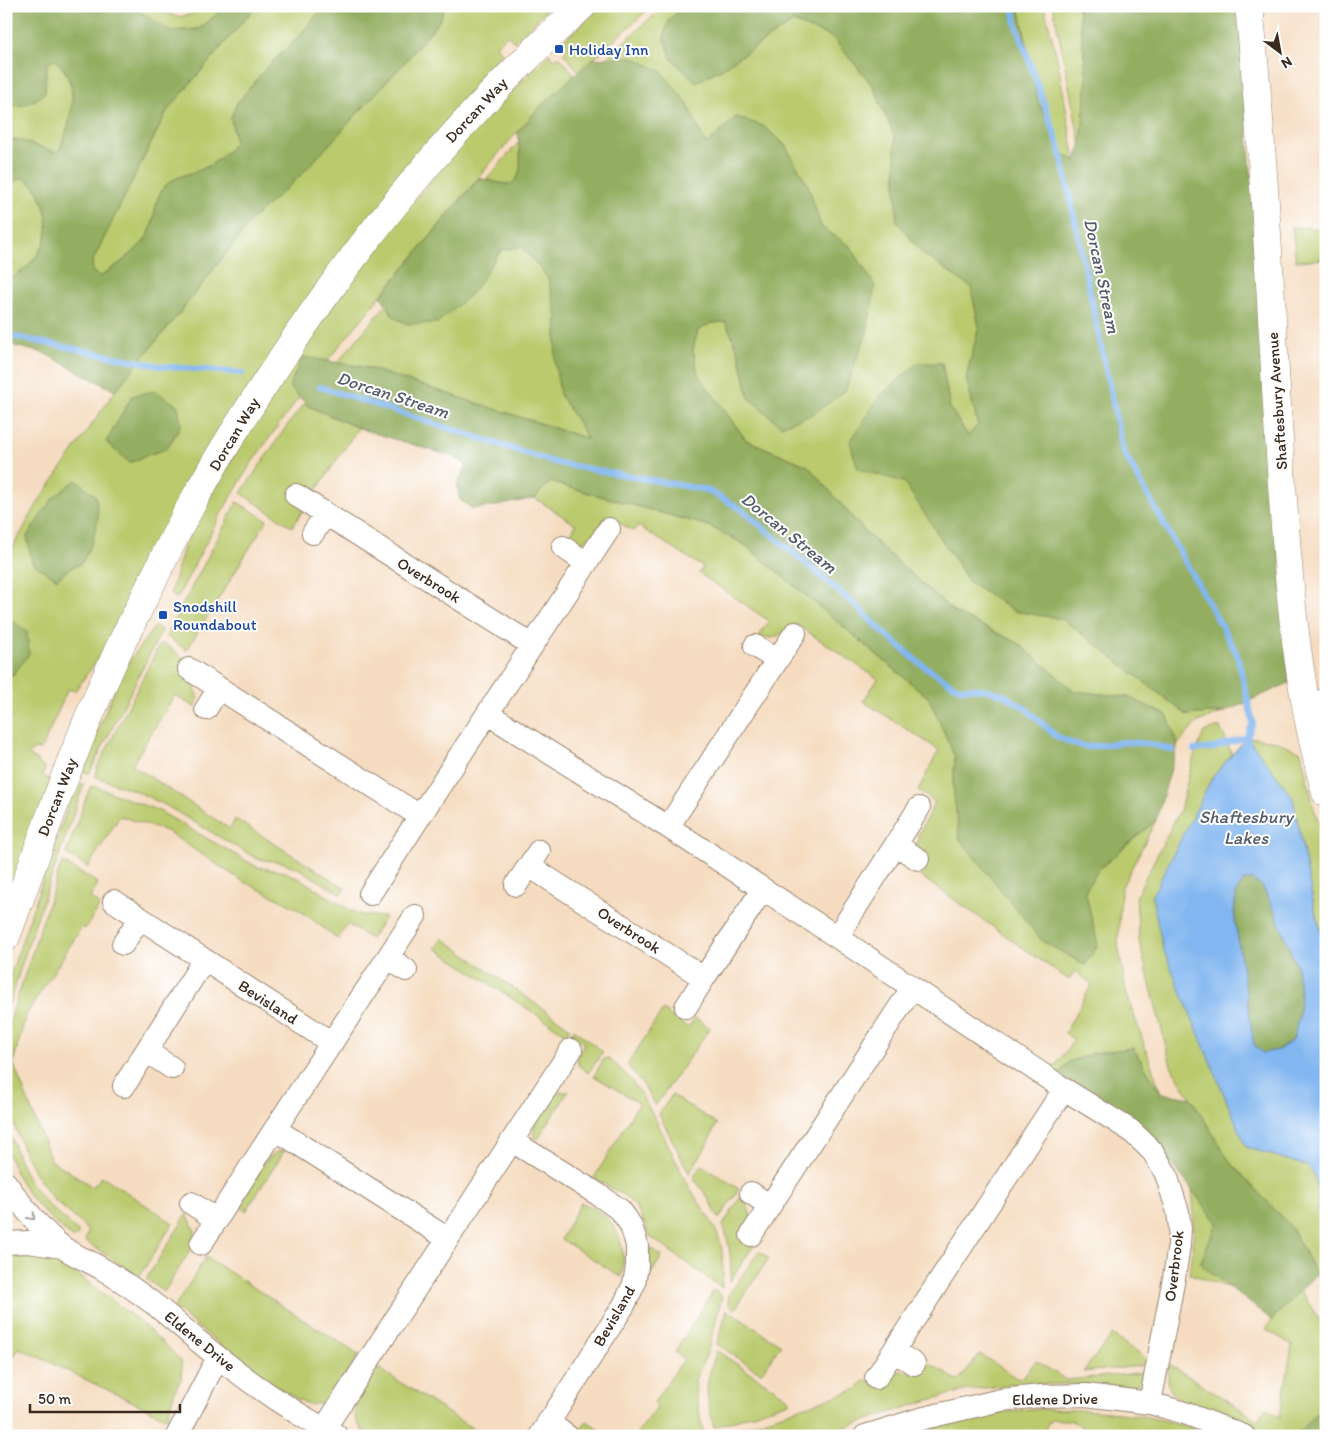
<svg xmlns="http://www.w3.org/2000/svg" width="1332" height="1442" font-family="Itim,sans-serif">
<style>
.green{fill:#baca6d;stroke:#7a7a46;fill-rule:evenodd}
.forest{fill:#93ae60;stroke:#676c3f}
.water{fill:#81b6f0;stroke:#5e7087;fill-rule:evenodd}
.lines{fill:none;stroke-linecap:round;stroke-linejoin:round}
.stream{stroke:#81b6f0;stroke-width:6}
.minor-casing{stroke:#98836f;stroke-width:24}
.tertiary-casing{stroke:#98836f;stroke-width:29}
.secondary-casing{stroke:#98836f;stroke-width:29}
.minor{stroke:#fff;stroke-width:22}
.tertiary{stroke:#fff;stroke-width:28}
.secondary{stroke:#fff;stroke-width:28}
.oneway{stroke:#a79f9a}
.transit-dot{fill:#1a4fb4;stroke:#fff;stroke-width:2}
.labels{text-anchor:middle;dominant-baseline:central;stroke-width:4;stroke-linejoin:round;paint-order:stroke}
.transit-label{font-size:16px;fill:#164399;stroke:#fff;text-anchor:start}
.street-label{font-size:16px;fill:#3b2a1e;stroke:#fff}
.water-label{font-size:18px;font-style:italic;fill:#545b68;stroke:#fff}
</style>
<rect width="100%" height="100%" fill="#fff"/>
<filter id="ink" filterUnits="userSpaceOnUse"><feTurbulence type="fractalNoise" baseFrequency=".02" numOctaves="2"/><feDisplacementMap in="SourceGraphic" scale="10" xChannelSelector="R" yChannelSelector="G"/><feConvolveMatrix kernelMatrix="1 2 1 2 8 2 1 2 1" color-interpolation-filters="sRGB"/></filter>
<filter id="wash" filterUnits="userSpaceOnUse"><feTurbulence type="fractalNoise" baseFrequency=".0096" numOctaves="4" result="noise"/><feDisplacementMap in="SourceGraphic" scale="20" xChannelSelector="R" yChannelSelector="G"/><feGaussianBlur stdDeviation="1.12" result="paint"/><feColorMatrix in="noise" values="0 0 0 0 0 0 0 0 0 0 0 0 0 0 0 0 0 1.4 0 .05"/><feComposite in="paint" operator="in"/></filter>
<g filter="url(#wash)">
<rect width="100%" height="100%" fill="#f5dcc0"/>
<path class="green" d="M131,6h25l10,7 12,4 15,-3 10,-8h13l3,2 2,-2h6l-28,23 -29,2z
M256,6h68l-26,32 -28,26 -33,39 -6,14 4,26c-9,11 -20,20 -33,26 -10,5 -27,7 -35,15 -14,14 -10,32 -18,49 -9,19 -33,32 -49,44l-7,-5 -1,-10 75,-151z
M446,6h105l-37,36 -7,-7 -11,11 6,7 -30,36 -45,57 -317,496 -35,49 -7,-2 -27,61 -6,-1 -7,5 17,14 -2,8 10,5 -47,121v-227h7l-4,-57 -3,2v-61l33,-58 76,-110 67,-81 71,-92 46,-41 105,-114 35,-42zM179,430l-13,19 -19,6 -17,8z
M602,6h50l-73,66 -16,-19 5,-6 -5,-6z
M664,6h19l-14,14 52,49 72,-47 39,15 42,50 21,51 2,83 25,32 49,34 8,40 -13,51 12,47 -10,11 -18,-28 -8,-45 -84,105 46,13 66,102 44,28 49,8 124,96 38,-3 -27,10 -20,22 -12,-29 -39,-18 -53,-6 -56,-48 -63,-30 -86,-77 -61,-70 -62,-26 -49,-66 -4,-25 5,-19 14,-7 14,-1 13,31 10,45 102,-151 -30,-20 -13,-42 -23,-40 -22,-19 -27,-9 -30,28 -19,-42 -81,-45z
M1019,6h25l14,56 17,99 -12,-7 -25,-53z
M1053,6h25l9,71 -6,70z
M549,54l6,5 4,-3 16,19 -39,36 -38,43 -171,207 -24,-3 -14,28 10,11 -47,65 -31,52 -44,84 -7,-4 16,-53 57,-101 69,-105 73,-100 88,-104z
M52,60h3c28,24 16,60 5,89l-5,3 -37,-12h-12v-36c6,2 14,2 20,0 3,-1 8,-3 11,-5 14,-11 4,-31 15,-39z
M519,142c0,12 8,38 -10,42 -6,1 -17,-3 -23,-4z
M23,178c12,6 17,16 21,28 12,35 -9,58 -38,76v-95l10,-8z
M1292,227l34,2v30l-30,2z
M522,247l26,31 9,39 -2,46 34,76 -224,-72 -28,-4 49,-58 8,12 78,-24 29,-43z
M305,403l3,3 50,22 -66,99 -51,-34 45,-66z
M550,482l159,44 35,18 185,154 26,59 -2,29 145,159 -13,-54 14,-22 57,-49 -35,69 -3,55 8,48 35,101 -28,-45 -39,5 -25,9 -10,13 -7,-5 22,-30 -9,-7 27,-49 -17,-13 -6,9 -153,-107 9,-15 -7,-12v-11l17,-33 -17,-12 21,-40 -76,-49 15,-22 -82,-55c-13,8 -21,18 -37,12l10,-15 -70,-48 4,-6 -65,-41 -5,5 -26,-16c-11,16 -18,32 -40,25l9,-15 -41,-27z
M237,502l30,18 -80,130 -21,-14z
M155,626l7,4 -73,144 -8,-4 42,-100z
M160,644l8,2 19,15 11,38 -2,9 -21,-13 -43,70 98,64 5,-10 110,69 -4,6 -43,-26 -17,-6 -24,-3 -92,-54 -29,-14 -40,-14 1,-9z
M1220,727l12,27 -20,24 34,369 61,19 5,5 5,12 6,79 3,4v26l-35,-65 -61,-65 -59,-96 -32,-125 -3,-45 44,-86 13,-51 11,-27z
M1247,737l29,4 25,11 13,57 12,33v103l-10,-29 -23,-118z
M84,784l-52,148 -26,82v-26l69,-203z
M94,786l65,25 98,56 28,5 15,7 50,31 12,5 23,2 -14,22 -24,-15 -9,15 -40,-30 -57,-29 -75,-49 -46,-15 -32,51 -22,-13 24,-67z
M62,862l36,21 -8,15 10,7 -15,24 -3,-2 -56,88 -13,48 38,97 42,27 9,-11 71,47 -34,54 -54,-36 3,-9 -6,-8 -29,-25 -17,-24 -13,-26 -17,-47v-70z
M442,938l128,90 -4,6 -131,-86z
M663,1010l25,18 7,-10 15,10 -55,78 -11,-20 -17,-21z
M574,1029l29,23 -15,21 -10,-8v-10l6,-11 -13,-10z
M607,1058c36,22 60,88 80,125 11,21 29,39 34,63 3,14 2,28 1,42l-73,-52 -6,-15 -8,-15 -10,-10 -31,-18 45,-75 -45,-27 9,-16z
M560,1092h8l-30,47 -4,-1c-3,-17 12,-38 26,-46z
M672,1095l45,29 -14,28 -14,21 -30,-59z
M6,1124l13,36 10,21 18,23 32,29 -5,6 -25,-22 -17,-18 -15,-23 -11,-28z
M285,1150l-39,61 -9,-6 31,-47 9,-6z
M702,1165l37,24 -20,30 -12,-23 -14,-19z
M1192,1190l25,33 -17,41 33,25 -43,-15c4,-29 5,-55 2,-84z
M741,1196c12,13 11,32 13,49l-24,36c2,-18 0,-39 -7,-56z
M581,1202c10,5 22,11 29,19 12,15 16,38 11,56l-60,-38z
M187,1214l8,17 -2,15 -29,46 -18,-13z
M648,1247l14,9 -14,23 2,-19z
M759,1251l10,7 -34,51 -7,-5 1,-10z
M25,1252l25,1 16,8 -2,4c41,30 83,59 117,96l1,16 -8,16 -7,25 -148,-70 -13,22v-110l8,-5z
M206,1257l153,98 -29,42 -10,6 -9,2 -14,-6 -23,-14 -37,-27 -63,-50z
M714,1290l8,6 -14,55 -13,29 1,17 8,39h-69l22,-28 -3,-6 30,-43 -9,-7z
M1300,1290l26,40v74l-27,28 1,4h-30l-83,-33c-21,-11 -20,-17 -18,-39l89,56 8,-12 14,9 12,-72 -26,-16 6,-9z
M727,1310l54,35 -20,28 -44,-29z
M1112,1335l32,22 2,3 -5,6 -58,6z
M717,1351l67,44 5,4v3l-75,25c-9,-33 -10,-43 3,-76z
M980,1354l37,24 4,1 15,-18 30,19 83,-8 -10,11 -6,3 -10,1 -40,-3h-66l-49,6 -39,10 -111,36h-102l141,-47 8,-9 15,9c11,-17 17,-22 36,-15l10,-13 32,20z
M378,1368l106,68h-116c-28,-26 -7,-44 10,-68z
M1028,1409c64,0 126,3 186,27h-118l-22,-15 -21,-2 -3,2 -10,15h-131l42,-14 44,-8z
M587,1421l22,15h-34z"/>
<path class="forest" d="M6,6h125l39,25 29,-2 28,-23h29l-89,105 -75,151 1,10 7,5c15,-11 41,-27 49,-44 8,-17 4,-35 18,-49 8,-8 25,-10 35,-15 13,-6 24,-15 33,-26l-4,-26 6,-14 33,-39 28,-26 26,-32h122l-7,15 -35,42 -105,114 -46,41 -71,92 -67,81 -71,-38 -38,-9v-62c29,-18 50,-41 38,-76 -4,-12 -9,-22 -21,-28l-8,2 -9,7v-47h12l37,12 5,-3c11,-28 23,-66 -5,-89l-8,3 -1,6 -1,23c-9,10 -26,17 -39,12z
M683,6h336l19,95 25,53 12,7 6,-14 6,-70 -9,-71h158l4,20 49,657 -64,29 -38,3 -124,-96 -49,-8 -44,-28 -66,-101 -46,-13 -8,-27 30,-46 38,-33h24l8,45 18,28 10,-11 -12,-47 13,-51 -8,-40 -49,-34 -25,-32 -2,-83 -21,-51 -42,-50 -39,-15 -72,47 -25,13 -25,-24 -7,-22 5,-16z
M632,57l29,14 26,32 19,42 30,-28 27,9 22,19 23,40 13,42 30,20 24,39 -8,46 -22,59 -32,23 -32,12 -32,-28 -10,-45 -13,-31 -14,1 -14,7 -5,19 5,25 48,66 62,26 61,70 86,77 63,30 56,48 54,6 39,18 11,29 -22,76 -57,49 -14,22 13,54 -13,20 -43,-24 -83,-103 -6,-52 2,-29 -26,-59 -185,-154 -35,-18 -159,-44 -15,16 -34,7 -28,4 -13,-9 -3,-15 10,-20 -16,-9 -87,-26 -56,-24 -19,-20 14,-29 62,10 223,72 -28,-44 -5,-32 2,-46 -9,-39 -26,-31 -21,3 -29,43 -35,30 -30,1 -13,-7 -13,-21 98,-118c8,2 18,5 27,6 21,1 13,-39 12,-52l18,-21 56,-52z
M155,391l23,15 3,19 -15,24 -19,6 -17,8 -24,-21 26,-46z
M76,480l20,16 2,23 -6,24 -10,20 -13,6 -12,10 -25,-16 -5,-27 26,-38z
M9,618l18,14 2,22 -16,21h-7v-55z
M1244,880h8l10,6 13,26 22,55 3,24 -1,26 -6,23 -15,10 -15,3 -9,-8 -20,-132 2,-20z
M1133,1048l28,45 30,5 39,64 61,65 25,47 -44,46 -72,-56 17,-41 -33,-44 -36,-41 -89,-63 10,-13 25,-9z
M1326,1404v32h-26l-2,-4z"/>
<path class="water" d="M1247,737l46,61 23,118 10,29v321l-3,-4 -6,-79 -5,-12 -5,-5 -61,-19 -83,-198 -11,-53 60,-118zM1244,880h8l10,6 13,26 22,55 3,24 -1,26 -6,23 -15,10 -15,3 -9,-8 -20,-132 2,-20z"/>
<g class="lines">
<path class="stream" d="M1013,6l3,18 44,125 63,302 114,203 16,69 -6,14
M6,335l154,31 82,7
M320,387l237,76 150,27 34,19 114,96 28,27 35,30 37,24 8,3 8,-1 17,2 16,5 21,13 31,28 15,7 17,4 37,-5 24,2 24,6
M1194,750l20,-2 33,-11 1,4"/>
</g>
</g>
<g filter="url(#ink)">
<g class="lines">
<defs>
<path id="minor" d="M296,495l236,150
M313,533l13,-19
M563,547l23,16
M755,646l22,14
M189,669l231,147 189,-287
M1307,704l19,-4
M206,709l13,-21
M488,714l180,113 169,110 227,152 66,41 15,14 8,8 13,22 12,38 2,16 -1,17 -5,33 -24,125
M668,827l127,-194
M896,845l22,14
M529,866l175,112 59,-89
M516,885l23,-34
M370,894l50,-78
M114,901l218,142
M837,937l82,-129
M123,944l17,-26
M388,957l18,13
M686,1007l18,-29
M146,1051l26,17
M124,1086l80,-126
M275,1129l140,-213
M512,1141l87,54 21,15 6,8 5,8 6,19v21l-3,18 -10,21 -84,131
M6,1183c16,23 33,45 55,63 11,9 31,16 43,24 17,10 34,22 50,34 22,17 43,37 65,54 37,29 76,56 117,77
M751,1193l19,13
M191,1203l26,17
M751,1235l161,-247
M6,1243l22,-1 34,5
M201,1244l74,-115 173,110
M894,1351l20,13
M876,1378l188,-289
M548,1422l19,14
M324,1429l247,-379
M177,1436l41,-79
M865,1436l55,-17 81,-19 40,-4 45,-1 64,8 35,10 59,23"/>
<path id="tertiary" d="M1249,6c14,139 21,278 29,417 8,124 14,249 48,370"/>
<path id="secondary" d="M6,937c34,-93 66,-186 107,-275 10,-24 23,-47 34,-70 13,-26 26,-53 40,-79 28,-53 60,-103 93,-152 86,-130 185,-250 302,-355"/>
</defs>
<use href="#minor" class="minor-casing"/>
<use href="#tertiary" class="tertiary-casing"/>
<use href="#secondary" class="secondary-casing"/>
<use href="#minor" class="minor"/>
<use href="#tertiary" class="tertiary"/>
<use href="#secondary" class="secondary"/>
</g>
<defs><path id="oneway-chevron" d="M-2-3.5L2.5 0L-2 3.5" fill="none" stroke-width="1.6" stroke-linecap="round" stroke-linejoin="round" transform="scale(1.25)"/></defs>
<use class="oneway" href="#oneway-chevron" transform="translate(32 1217) rotate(49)"/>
</g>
<g class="transit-dot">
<rect x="554" y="44" width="10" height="10" rx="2.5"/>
<rect x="158" y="610" width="10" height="10" rx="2.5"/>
</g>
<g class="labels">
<g class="transit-label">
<text x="569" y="49">Holiday Inn</text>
<text x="173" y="606">Snodshill<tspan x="173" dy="18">Roundabout</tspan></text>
</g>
<g class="street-label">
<text transform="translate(476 110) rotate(-47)">Dorcan Way</text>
<text transform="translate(1277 401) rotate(-94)">Shaftesbury Avenue</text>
<text transform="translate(234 434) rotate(-59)">Dorcan Way</text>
<text transform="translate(429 580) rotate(32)">Overbrook</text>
<text transform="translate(57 797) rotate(-69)">Dorcan Way</text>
<text transform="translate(629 930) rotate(33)">Overbrook</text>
<text transform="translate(268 1002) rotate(33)">Bevisland</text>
<text transform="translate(1174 1266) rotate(-83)">Overbrook</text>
<text transform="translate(614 1316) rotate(-60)">Bevisland</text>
<text transform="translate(200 1341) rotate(39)">Eldene Drive</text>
<text transform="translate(1055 1399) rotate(-1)">Eldene Drive</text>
</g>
<g class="water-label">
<text transform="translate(1102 276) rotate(78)">Dorcan Stream</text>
<text transform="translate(393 395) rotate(18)">Dorcan Stream</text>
<text transform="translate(789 533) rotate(39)">Dorcan Stream</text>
<text x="1246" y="817">Shaftesbury<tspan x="1246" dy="21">Lakes</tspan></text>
</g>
</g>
<rect width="1332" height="1442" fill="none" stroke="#fff" stroke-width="25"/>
<g transform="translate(1280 52) rotate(148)" stroke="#ffffff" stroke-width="4" paint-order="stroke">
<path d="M0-4L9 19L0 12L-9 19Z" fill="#3b2a1e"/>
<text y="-8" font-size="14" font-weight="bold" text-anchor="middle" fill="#3b2a1e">N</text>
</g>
<path d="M30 1404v8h150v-8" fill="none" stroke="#3b2a1e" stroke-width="2.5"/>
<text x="38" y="1404" font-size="15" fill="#3b2a1e" stroke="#ffffff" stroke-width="4" paint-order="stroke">50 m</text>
</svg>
